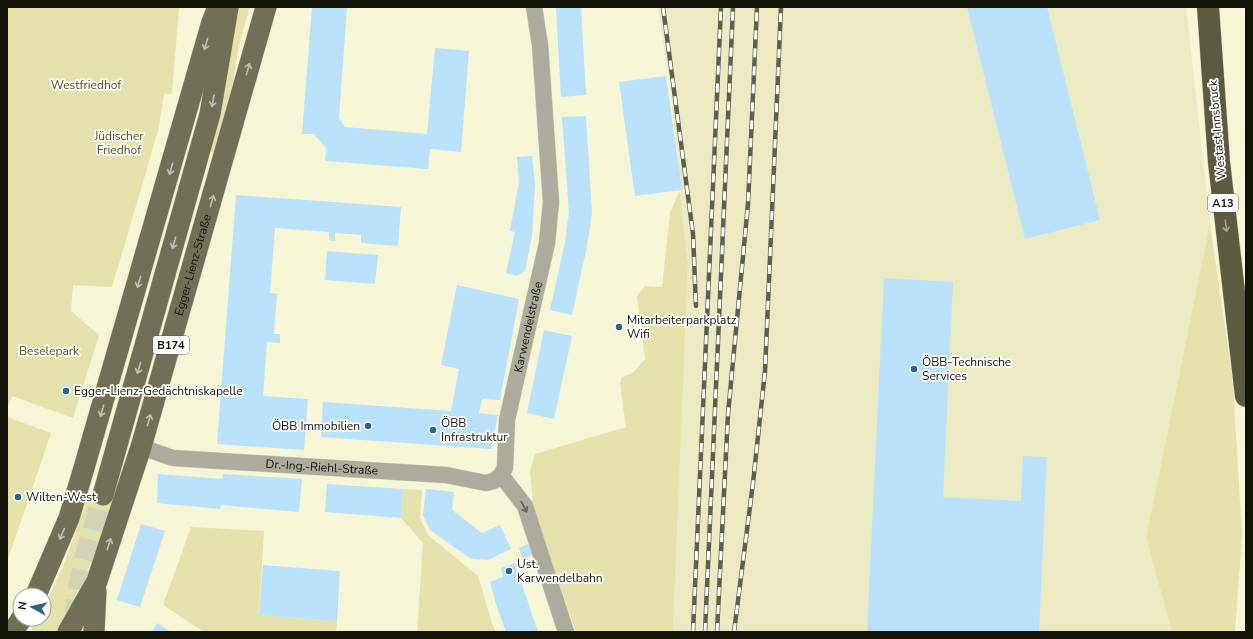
<svg xmlns="http://www.w3.org/2000/svg" width="1253" height="639" font-family="'Nunito Sans',sans-serif">
<style>
.built{fill:#eceac2}
.green{fill:#e4e1ab}
.building{fill:#b9e1fb}
.lines{fill:none;stroke-linecap:round;stroke-linejoin:round}
.major-tunnel{stroke:#d4d3b6;stroke-width:21;stroke-dasharray:21 10;stroke-linecap:butt}
.minor-casing{stroke:#d2d1b4;stroke-width:17}
.major-casing{stroke:#d2d1b4;stroke-width:22}
.highway-casing{stroke:#d2d1b4;stroke-width:23}
.minor{stroke:#acab9e;stroke-width:16}
.major{stroke:#717057;stroke-width:21}
.highway{stroke:#5c5b3f;stroke-width:22}
.rail-casing{stroke:#5f5f4d;stroke-width:4.5}
.rail{stroke:#fff;stroke-width:3;stroke-dasharray:9;stroke-linecap:butt}
.oneway{stroke:#bfbfb3}
.oneway2{stroke:#a5a595}
.oneway3{stroke:#5f5e52}
.poi-dot{fill:#306380;stroke:#fff;stroke-width:1.5}
.labels{text-anchor:middle;dominant-baseline:central;stroke-width:3.5;stroke-linejoin:round;paint-order:stroke}
.shield{fill:#fff;stroke:#595951;stroke-width:1}
.shield-label{font-size:11px;font-weight:bold;fill:#121207}
.park-label{font-size:12px;fill:#524e19;stroke:#fff}
.street-label{font-size:12px;fill:#121207;stroke:#fff}
.poi-label{font-size:12px;fill:#121207;stroke:#fff;text-anchor:start}
</style>
<rect width="100%" height="100%" fill="#f6f5d5"/>
<path class="built" d="M658,7h528l24,216 -64,315 26,94h-499l15,-368 -16,-162z"/>
<path class="green" d="M7,7h172l-7,87h-8l-6,37 -46,156 -39,-2 -2,26 28,24 -26,83 -61,-22 -5,13z
M240,7h10l-11,38 -9,53 -14,55 -7,-2z
M680,190l8,74 -15,368h-97l-42,-120 -4,-41 5,-17 91,-27 -6,-43 2,-7 11,-4 12,-14 -8,-63 8,-10 17,1 8,-74z
M1210,223l23,160 9,153 -7,96h-63l-26,-94z
M7,417l44,16 -44,129z
M403,489l19,1 -2,28 8,17 50,41 17,56h-78l6,-89 -22,-25z
M89,495l25,5c-16,48 -33,89 -58,132h-26l7,-13h7v-12l20,-43z
M191,527l73,4 -5,84 78,6 -1,11h-132l-41,-27z"/>
<path class="building" d="M312,7h35l-8,111 6,9 82,7 8,-86 34,3 -8,101 -31,-3 -2,20 -103,-8 1,-13 -12,-14h-12z
M556,7h25l5,88 -25,2z
M967,7h80l53,213 -75,19z
M666,76l16,114 -47,6 -16,-114z
M586,116l6,97 -5,33 -15,69 -22,-5 15,-68 4,-30 -7,-95z
M532,156l3,28 -3,52 -7,35 -8,5 -11,-3 9,-41 -5,-1 9,-49 -2,-25z
M236,195l165,12 -3,39 -37,-3v-8l-26,-2v8l-6,-1v-8l-54,-4 -5,65 7,1 -3,40h6v9l-13,-1 -4,54 45,3 -4,51 -87,-6z
M327,251l51,4 -3,29 -50,-4z
M884,278l69,4 -10,215 78,4 2,-45 24,1 -8,175h-172z
M457,285l62,14 -19,101 -18,-1 -3,14 19,2 -7,34 -170,-12 2,-35 128,9 8,-42 -18,-4z
M544,330l28,6 -18,83 -27,-6z
M64,384l7,2 -4,11 -6,-2z
M158,474l64,5 1,-5 79,5 -3,33 -78,-7 -1,4 -63,-6z
M327,484l76,5 -2,29 -76,-6z
M426,489l28,3 -2,18 30,23 18,-8 11,24 -23,11 -16,-1 -21,-14 -21,-15 -7,-15z
M93,507l12,4 -7,22 -12,-4z
M141,524l24,7 -25,76 -23,-7z
M528,544l5,11 -10,4 -4,-11z
M515,563l3,10 20,59h-32l-10,-28 -6,-22 13,-5 -2,-9z
M263,565l77,6 -3,50 -78,-6z
M157,623l14,9h-19z"/>
<g class="lines">
<path class="major-tunnel" d="M76,621c-1,-40 16,-86 27,-126"/>
<defs>
<g id="minor">
<path id="s1" d="M141,447l32,11 273,17 40,8 8,-2 7,-6 4,-7 2,-48 40,-177 4,-41 -11,-157 -6,-38"/>
<path d="M501,475l24,31 41,126"/>
</g>
<g id="major">
<path d="M103,495l107,-381 18,-106"/>
<path d="M36,595l33,-77 15,-50 128,-446 6,-15"/>
<path d="M13,632l8,-13"/>
<path id="s2" d="M68,632l29,-51 44,-134 125,-440"/>
<path d="M94,632l2,-41"/>
</g>
<path id="highway" d="M1208,7l11,155 27,234"/>
</defs>
<use href="#minor" class="minor-casing"/>
<use href="#major" class="major-casing"/>
<use href="#highway" class="highway-casing"/>
<use href="#minor" class="minor"/>
<use href="#major" class="major"/>
<use href="#highway" class="highway"/>
<defs>
<path id="rail" d="M663,7l30,227 3,72
M693,632l28,-625
M705,632l28,-625
M717,632l11,-218 20,-210 9,-197
M734,632l19,-149 12,-112 16,-364"/>
</defs>
<use href="#rail" class="rail-casing"/>
<use href="#rail" class="rail"/>
</g>
<defs><path id="oneway-shaft" d="M-6 0H5M1.5-3L5.5 0L1.5 3" fill="none" stroke-width="1.6" stroke-linecap="round" stroke-linejoin="round"/></defs>
<g class="oneway">
<use href="#oneway-shaft" transform="translate(206 44) rotate(106)"/>
<use href="#oneway-shaft" transform="translate(248 69) rotate(-74)"/>
<use href="#oneway-shaft" transform="translate(213 101) rotate(100)"/>
<use href="#oneway-shaft" transform="translate(171 169) rotate(106)"/>
<use href="#oneway-shaft" transform="translate(212 201) rotate(-74)"/>
<use href="#oneway-shaft" transform="translate(174 243) rotate(106)"/>
<use href="#oneway-shaft" transform="translate(139 282) rotate(106)"/>
<use href="#oneway-shaft" transform="translate(139 368) rotate(106)"/>
<use href="#oneway-shaft" transform="translate(102 411) rotate(106)"/>
<use href="#oneway-shaft" transform="translate(149 420) rotate(-74)"/>
<use href="#oneway-shaft" transform="translate(62 534) rotate(113)"/>
<use href="#oneway-shaft" transform="translate(109 544) rotate(-72)"/>
</g>
<use class="oneway2" href="#oneway-shaft" transform="translate(1226 226) rotate(83)"/>
<use class="oneway3" href="#oneway-shaft" transform="translate(524 507) rotate(62)"/>
<g class="poi-dot">
<circle cx="619" cy="327" r="4"/>
<circle cx="914" cy="369" r="4"/>
<circle cx="66" cy="391" r="4"/>
<circle cx="368" cy="426" r="4"/>
<circle cx="433" cy="430" r="4"/>
<circle cx="18" cy="497" r="4"/>
<circle cx="509" cy="571" r="4"/>
</g>
<g class="labels">
<g class="shield">
<rect x="1208" y="194" width="30" height="18" rx="3"/>
<rect x="153" y="336" width="36" height="18" rx="3"/>
</g>
<g class="shield-label">
<text x="1223" y="203">A13</text>
<text x="171" y="345">B174</text>
</g>
<g class="park-label">
<text x="86" y="85">Westfriedhof</text>
<text x="119" y="136">Jüdischer<tspan x="119" dy="14">Friedhof</tspan></text>
<text x="49" y="351">Beselepark</text>
</g>
<g class="street-label">
<text transform="translate(1217 130) rotate(-95)">Westast Innsbruck</text>
<text stroke="none"><textPath href="#s2" startOffset="389">Egger-Lienz-Straße</textPath></text>
<text stroke="none"><textPath href="#s1" startOffset="517">Karwendelstraße</textPath></text>
<text stroke="none"><textPath href="#s1" startOffset="183">Dr.-Ing.-Riehl-Straße</textPath></text>
</g>
<g class="poi-label">
<text x="627" y="320">Mitarbeiterparkplatz<tspan x="627" dy="14">Wifi</tspan></text>
<text x="922" y="362">ÖBB-Technische<tspan x="922" dy="14">Services</tspan></text>
<text x="74" y="391">Egger-Lienz-Gedächtniskapelle</text>
<text x="441" y="423">ÖBB<tspan x="441" dy="14">Infrastruktur</tspan></text>
<text x="360" y="426" text-anchor="end">ÖBB Immobilien</text>
<text x="26" y="497">Wilten-West</text>
<text x="517" y="564">Ust.<tspan x="517" dy="14">Karwendelbahn</tspan></text>
</g>
</g>
<rect width="1253" height="639" fill="none" stroke="#121207" stroke-width="16"/>
<g transform="translate(32 607) rotate(278)"><circle r="19" fill="#ffffff" stroke="#a0a09c"/>
<path d="M0-3L7 15L0 10L-7 15Z" fill="#306380"/>
<text y="-6" font-size="11" font-weight="bold" text-anchor="middle" fill="#121207">N</text>
</g>
</svg>
